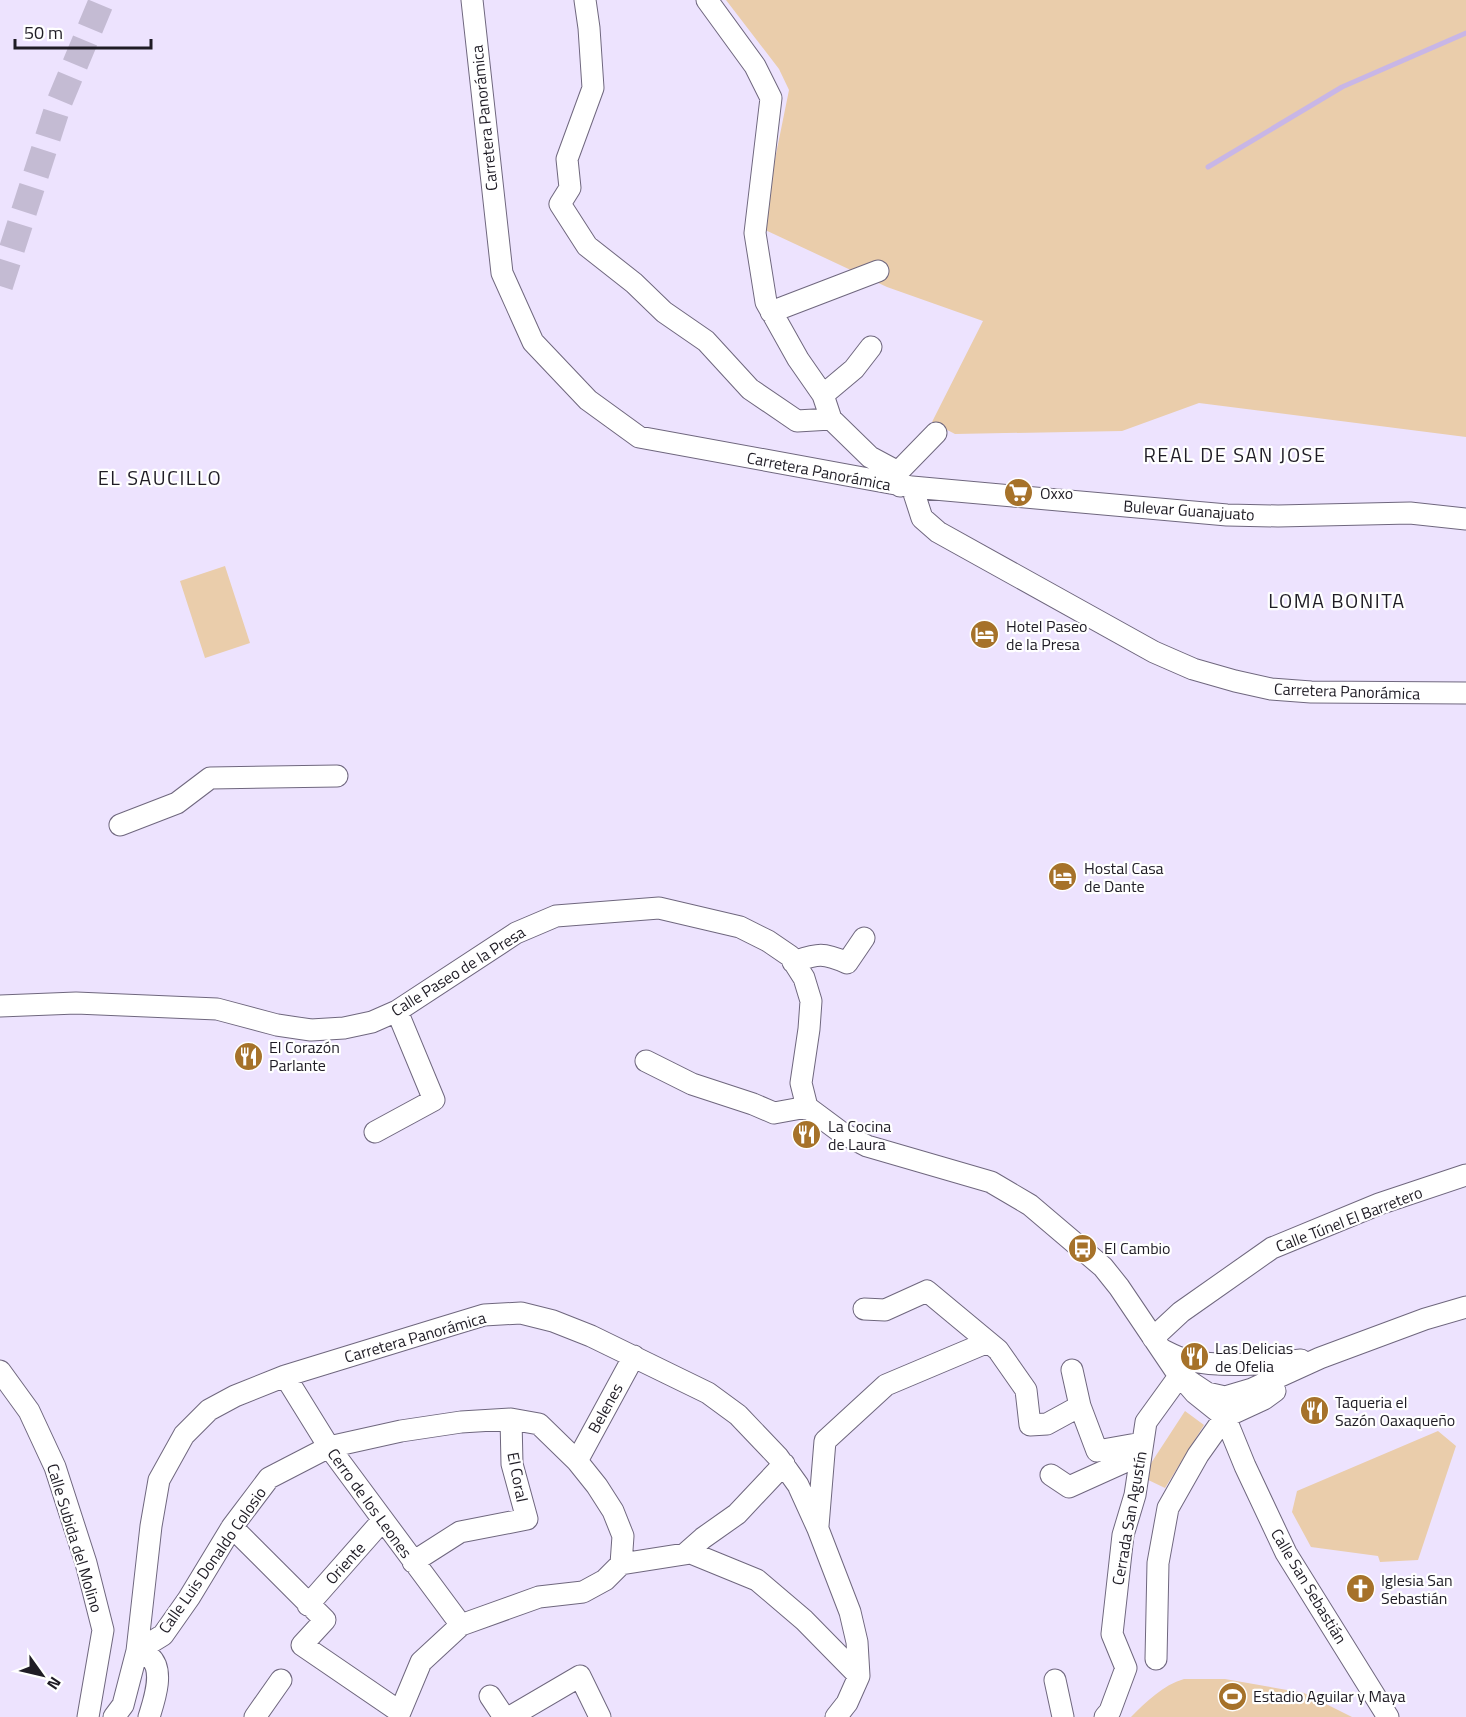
<svg xmlns="http://www.w3.org/2000/svg" width="1466" height="1717" font-family="'Titillium Web',sans-serif">
<style>
.green{fill:#eacdab}
.lines{fill:none;stroke-linecap:round;stroke-linejoin:round}
.stream{stroke:#c8b6e6;stroke-width:5}
.major-tunnel{stroke:#c4bbd3;stroke-width:26;stroke-dasharray:26 13;stroke-linecap:butt}
.minor-casing{stroke:#6f677e;stroke-width:23}
.minor{stroke:#fff;stroke-width:21}
.labels{text-anchor:middle;dominant-baseline:central;stroke-width:4.5;stroke-linejoin:round;paint-order:stroke}
.street-label{font-size:16px;fill:#1f1c25;stroke:#fff}
.poi-label{font-size:16px;fill:#1f1c25;stroke:#fff;text-anchor:start}
.quarter-label{font-size:20px;letter-spacing:1.5px;fill:#1f1c25;stroke:#fff}
</style>
<rect width="100%" height="100%" fill="#ede3fe"/>
<path class="green" d="M726,0h740v437l-267,-34 -77,28 -167,3 -23,-12 51,-101 -96,-34 -126,-59 28,-138 -10,-21z
M225,566l25,77 -45,15 -25,-77z
M1185,1411l19,14 -39,63 -23,-11z
M1438,1431l18,15 -38,114 -38,2 -2,-6 -67,-9 -19,-35 5,-21z
M1184,1679h41l79,14 48,24h-221c15,-15 32,-32 53,-38z"/>
<g class="lines">
<path class="stream" d="M1208,167l134,-80 124,-54"/>
<path class="major-tunnel" d="M0,286l59,-183 43,-103"/>
<defs>
<path id="minor" d="M472,0l30,273 31,69 55,58 51,37 273,50 10,31 16,14 216,120 39,17 42,12 36,8 40,3 155,1
M585,0l4,28 4,60 -26,71 3,29 -10,16 27,42 47,37 30,29 42,29 44,48 47,32 34,-2
M707,0l48,66 16,32 -16,135 11,69 32,57 25,36 8,24 39,38 28,15 2,14
M771,312l107,-41
M823,395l31,-26 17,-22
M898,472l38,-39
M912,487l315,28 51,1 132,-3 56,6
M120,825l57,-22 33,-25 127,-2
M793,962c25,-8 29,-10 54,1l17,-25
M0,1006l76,-3 141,6 60,16 34,5 33,-2 28,-6 25,-11 119,-78 40,-17 103,-8 81,19 28,14 22,15 14,22 7,23 -2,28 -8,54 6,24 35,26 25,13 124,36 39,23 73,62 16,20 56,83 20,23 30,24 20,49 41,87 102,164
M646,1061l46,23 61,20 21,9 33,-6
M375,1132l59,-32 -37,-89
M864,1309l21,1 42,-19 71,59 28,40 4,35 17,-1 33,-18
M1153,1338l28,-26 91,-64 107,-44 87,-29
M1161,1349c8,4 17,9 26,11 36,8 79,4 114,0
M1072,1370l8,36 17,45 45,-8
M0,1371l29,40 26,56 31,96 17,67 -15,87
M285,1376l44,71 132,178
M1225,1417l39,-18 11,-8
M577,1461l57,-105
M1051,1475l18,12 71,-32
M818,1526l7,-85 61,-56 102,-43
M232,1527l93,93 -23,25 98,67
M686,1553l17,-15 34,-24 47,-50
M413,1562l47,-30 67,-13 -15,-55 -1,-45
M621,1564l70,-11 66,27 47,40 55,56
M308,1605l74,-84
M137,1651l26,-16 26,-37 43,-71 37,-49 60,-31 72,-16 60,-9 50,-3 28,5 38,37 20,25 16,25 10,25 -2,28 -16,16 -22,12 -44,5 -78,28 -40,37 -23,55
M137,1651c4,2 10,4 13,6 15,13 4,44 -1,60
M1156,1659l2,-96 10,-55 30,-53 27,-38
M1055,1680l8,37
M490,1696l14,21
M114,1717l9,-12 14,-54 14,-125 8,-46 25,-45 25,-25 26,-14 50,-20 153,-47 46,-14 37,-2 32,8 38,15 117,57 30,22 40,42 20,28 20,44 32,83 7,30 2,34 -12,27 -11,14
M255,1717l26,-37
M510,1717l70,-41 20,41
M1105,1717l5,-6 16,-43 -14,-34 11,-99 12,-40 11,-73 34,-47 27,18 18,4 27,-8 68,-31 105,-39 41,-12"/>
</defs>
<use href="#minor" class="minor-casing"/>
<use href="#minor" class="minor"/>
</g>
<defs>
<symbol id="supermarket-disc" viewBox="-11 -11 22 22"><circle r="9.5" fill="#a6722a" stroke="#fff"/><path d="M-6-5.5h2.5l.6 2H6L4.5 2H-2.5L-4.4-4H-6ZM-1.5 3.2a1.3 1.3 0 1 0 .1 0ZM3 3.2a1.3 1.3 0 1 0 .1 0Z" fill="#fff"/></symbol>
<symbol id="hotel-disc" viewBox="-11 -11 22 22"><circle r="9.5" fill="#a6722a" stroke="#fff"/><path d="M-6-4.5h1.5V1H6V5H4.5V3h-9V5H-6ZM-4 0a1.8 1.8 0 1 1 3.6 0ZM.5 0V-2.5h3Q6-2.5 6 0Z" fill="#fff"/></symbol>
<symbol id="restaurant-disc" viewBox="-11 -11 22 22"><circle r="9.5" fill="#a6722a" stroke="#fff"/><path d="M-5-6h1v4h1v-4h1v4h1v-4h1v5L-1.5 .5V6h-2V.5L-5-1ZM5-6V6H3V1.5H1.5Q1.5-4 5-6Z" fill="#fff"/></symbol>
<symbol id="bus-disc" viewBox="-11 -11 22 22"><circle r="9.5" fill="#a6722a" stroke="#fff"/><path d="M-5-6H5V4H4V6H2V4H-2V6H-4V4H-5ZM-3.5-4V0h7V-4ZM-3.5 1.2v1.5H-2V1.2ZM2 1.2v1.5H3.5V1.2Z" fill="#fff"/></symbol>
<symbol id="church-disc" viewBox="-11 -11 22 22"><circle r="9.5" fill="#a6722a" stroke="#fff"/><path d="M-1.2-6h2.4v3.5h3.3v2.4h-3.3V6h-2.4V-.1h-3.3v-2.4h3.3Z" fill="#fff"/></symbol>
<symbol id="stadium-disc" viewBox="-11 -11 22 22"><circle r="9.5" fill="#a6722a" stroke="#fff"/><path d="M0-5a6.5 5 0 1 0 0 10a6.5 5 0 1 0 0-10ZM-3.5-1.8h7v3.6h-7Z" fill="#fff"/></symbol>
</defs>
<g fill-rule="evenodd">
<use href="#supermarket-disc" x="1002" y="476" width="33" height="33"/>
<use href="#hotel-disc" x="968" y="618" width="33" height="33"/>
<use href="#hotel-disc" x="1046" y="860" width="33" height="33"/>
<use href="#restaurant-disc" x="232" y="1040" width="33" height="33"/>
<use href="#restaurant-disc" x="790" y="1118" width="33" height="33"/>
<use href="#bus-disc" x="1066" y="1232" width="33" height="33"/>
<use href="#restaurant-disc" x="1178" y="1340" width="33" height="33"/>
<use href="#restaurant-disc" x="1298" y="1394" width="33" height="33"/>
<use href="#church-disc" x="1344" y="1572" width="33" height="33"/>
<use href="#stadium-disc" x="1216" y="1680" width="33" height="33"/>
</g>
<g class="labels">
<g class="street-label">
<text transform="translate(484 118) rotate(-96)">Carretera Panorámica</text>
<text transform="translate(819 471) rotate(11)">Carretera Panorámica</text>
<text transform="translate(1189 510) rotate(4)">Bulevar Guanajuato</text>
<text transform="translate(1347 691) rotate(2)">Carretera Panorámica</text>
<text transform="translate(458 971) rotate(-32)">Calle Paseo de la Presa</text>
<text transform="translate(1349 1219) rotate(-21)">Calle Túnel El Barretero</text>
<text transform="translate(415 1337) rotate(-16)">Carretera Panorámica</text>
<text transform="translate(605 1408) rotate(-61)">Belenes</text>
<text transform="translate(518 1477) rotate(79)">El Coral</text>
<text transform="translate(370 1503) rotate(54)">Cerro de los Leones</text>
<text transform="translate(1129 1518) rotate(-80)">Cerrada San Agustín</text>
<text transform="translate(75 1538) rotate(73)">Calle Subida del Molino</text>
<text transform="translate(212 1560) rotate(-55)">Calle Luis Donaldo Colosio</text>
<text transform="translate(345 1563) rotate(-48)">Oriente</text>
<text transform="translate(1309 1586) rotate(59)">Calle San Sebastián</text>
</g>
<g class="poi-label">
<text x="1040" y="493">Oxxo</text>
<text x="1006" y="626">Hotel Paseo<tspan x="1006" dy="18">de la Presa</tspan></text>
<text x="1084" y="868">Hostal Casa<tspan x="1084" dy="18">de Dante</tspan></text>
<text x="269" y="1047">El Corazón<tspan x="269" dy="18">Parlante</tspan></text>
<text x="828" y="1126">La Cocina<tspan x="828" dy="18">de Laura</tspan></text>
<text x="1104" y="1248">El Cambio</text>
<text x="1215" y="1348">Las Delicias<tspan x="1215" dy="18">de Ofelia</tspan></text>
<text x="1335" y="1402">Taqueria el<tspan x="1335" dy="18">Sazón Oaxaqueño</tspan></text>
<text x="1381" y="1580">Iglesia San<tspan x="1381" dy="18">Sebastián</tspan></text>
<text x="1253" y="1696">Estadio Aguilar y Maya</text>
</g>
<g class="quarter-label">
<text x="1235" y="454">REAL DE SAN JOSE</text>
<text x="160" y="477">EL SAUCILLO</text>
<text x="1337" y="600">LOMA BONITA</text>
</g>
</g>
<g transform="translate(42 1675) rotate(124)" stroke="#ffffff" stroke-width="4.5" paint-order="stroke">
<path d="M0-4.5L10 22L0 15L-10 22Z" fill="#1f1c25"/>
<text y="-9" font-size="16" font-weight="bold" text-anchor="middle" fill="#1f1c25">N</text>
</g>
<path d="M15 39v9h136v-9" fill="none" stroke="#1f1c25" stroke-width="3"/>
<text x="24" y="39" font-size="18" fill="#1f1c25" stroke="#ffffff" stroke-width="4.5" paint-order="stroke">50 m</text>
</svg>
